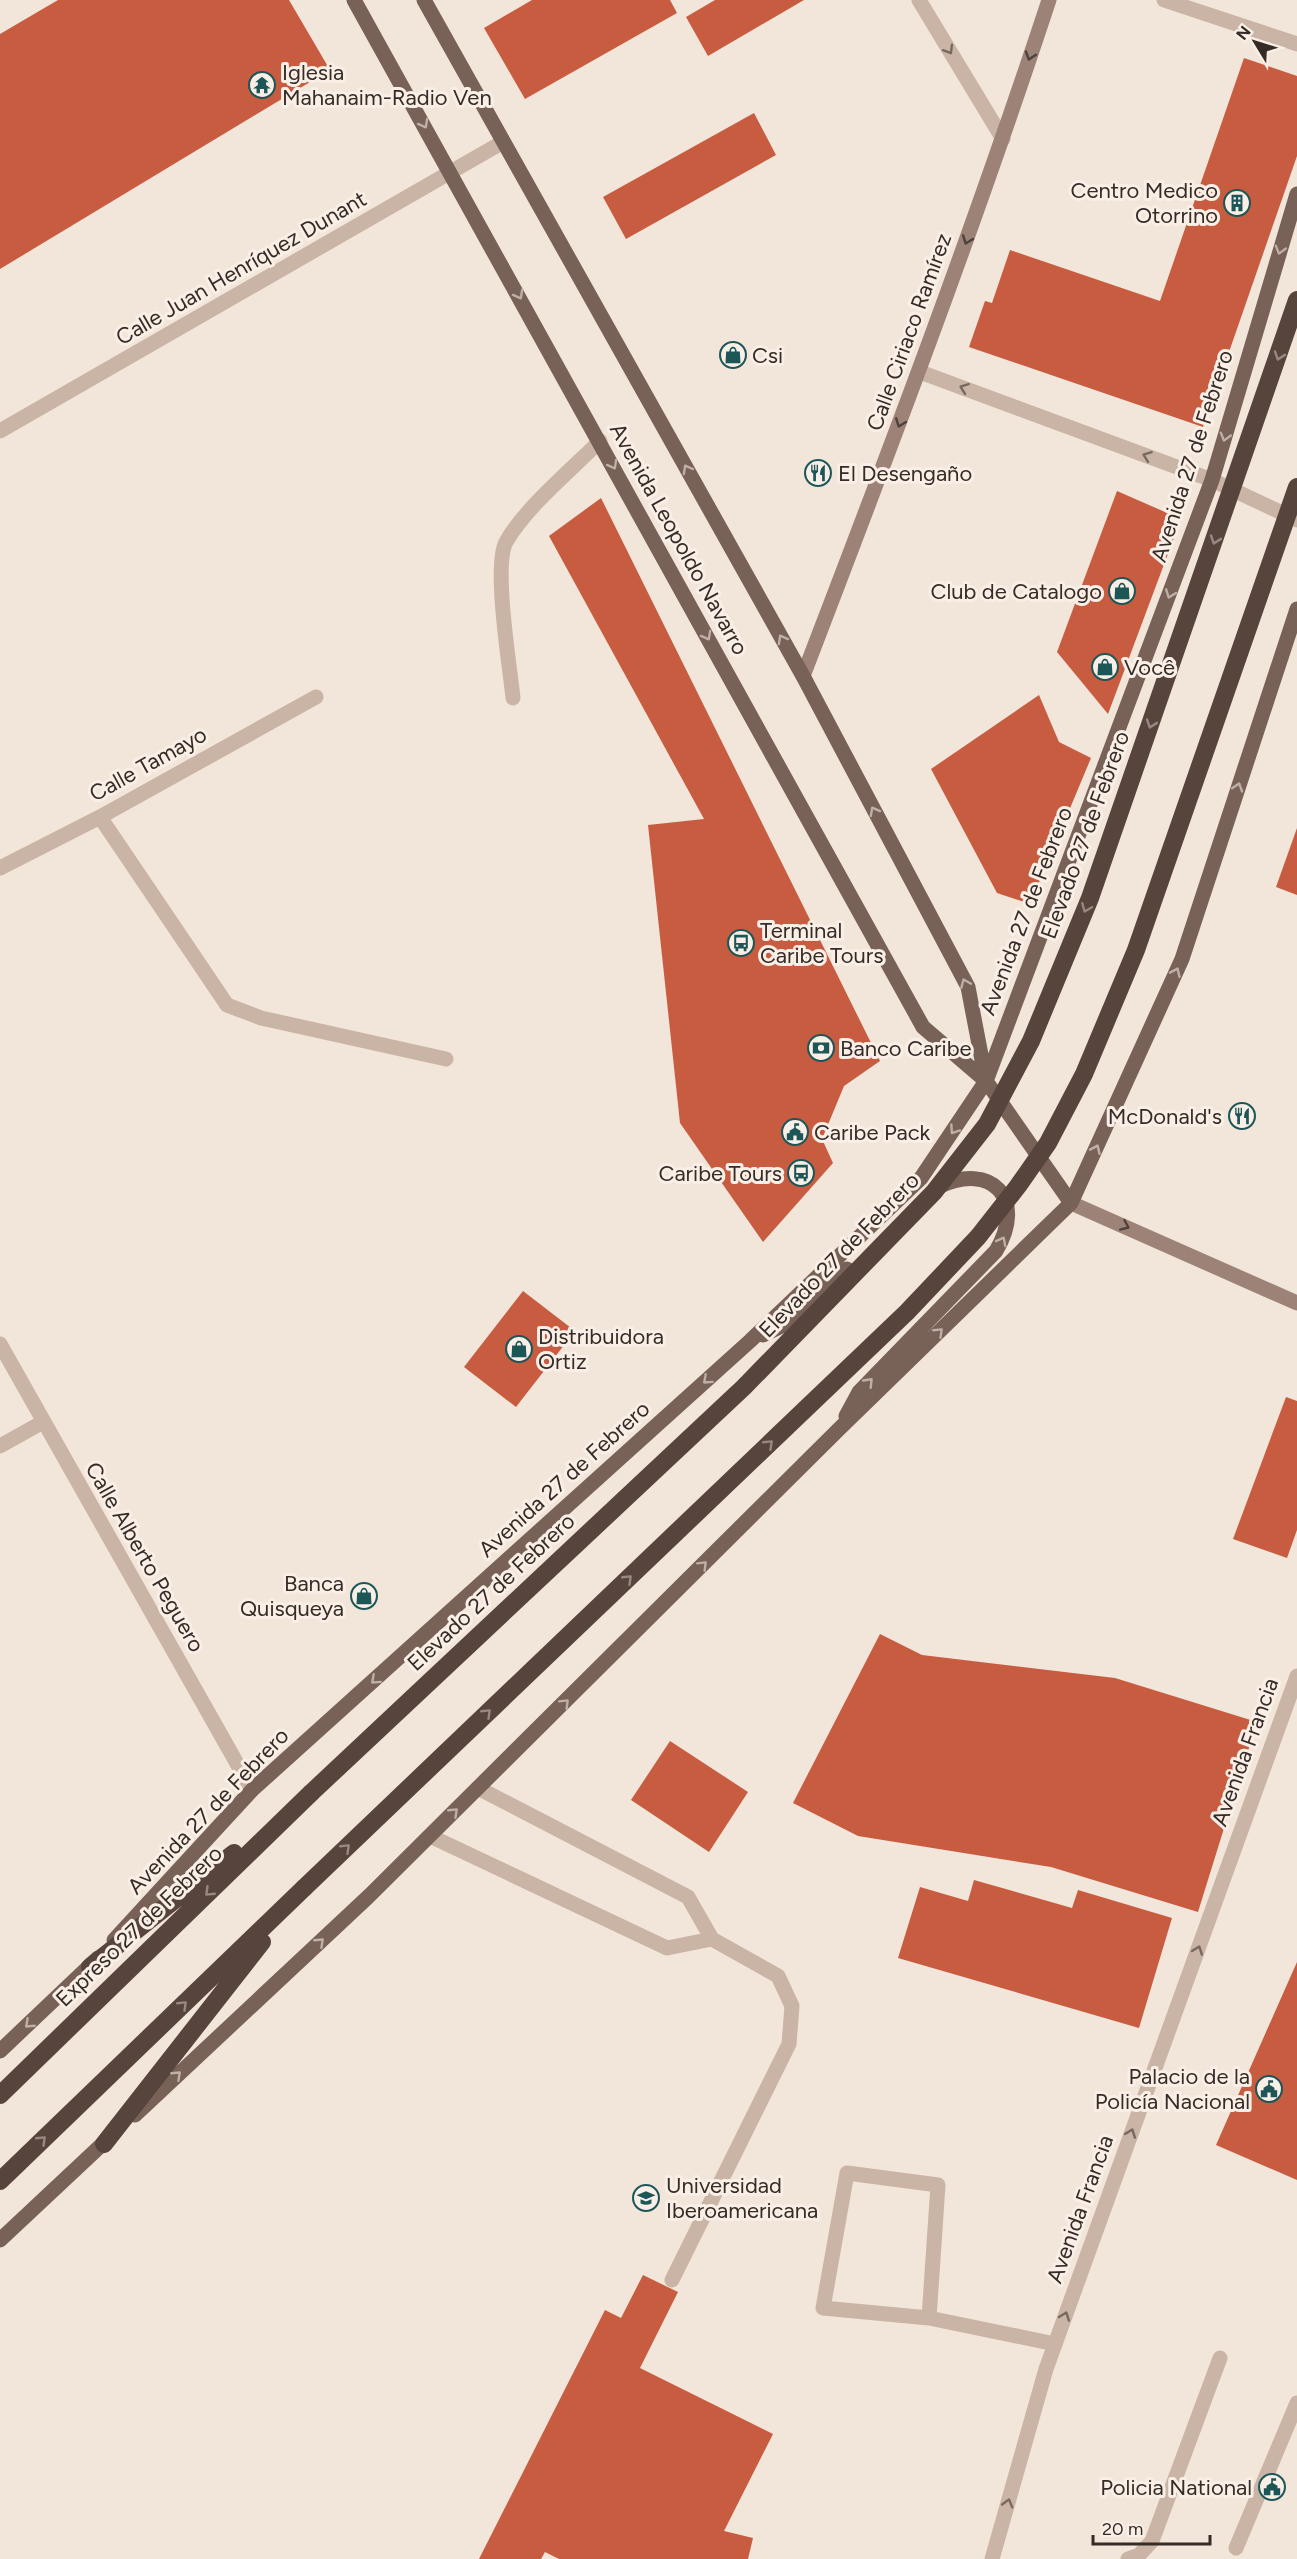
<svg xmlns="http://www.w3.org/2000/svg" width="1297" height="2559" font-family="Figtree,sans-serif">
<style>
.building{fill:#c85c41}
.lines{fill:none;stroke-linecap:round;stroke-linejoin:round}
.lane{stroke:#cab4a5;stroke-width:15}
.street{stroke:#cab4a5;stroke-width:15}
.secondary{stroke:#9d8377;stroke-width:15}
.primary{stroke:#786157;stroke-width:15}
.highway{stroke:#57443d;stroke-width:18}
.highway-bridge{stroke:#57443d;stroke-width:18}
.oneway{stroke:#786960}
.oneway2{stroke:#4f413b}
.oneway3{stroke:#bfafa6}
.oneway4{stroke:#988881}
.labels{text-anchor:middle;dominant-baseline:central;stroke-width:6;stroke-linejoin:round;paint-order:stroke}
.poi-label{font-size:22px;fill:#352b27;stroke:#f9efe6;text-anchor:start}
.street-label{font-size:22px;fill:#352b27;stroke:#f9efe6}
</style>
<rect width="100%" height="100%" fill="#f2e5d9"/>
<path class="building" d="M58,0h231l41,70 -330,199v-235z
M532,0h138l7,13 -152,86 -41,-71z
M715,0h89l-96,56 -22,-39z
M1244,58l53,18v80l-94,271 -234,-80 16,-46 7,2 18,-53 150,51z
M754,113l22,42 -150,84 -23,-42z
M1117,491l64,28 -73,195 -51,-62z
M601,498l279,563 -36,25 -22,53 11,24 -70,79 -83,-119 -32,-298 56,-6 -155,-283z
M1039,695l20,47 32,16 -61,146 -33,-11 -66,-124z
M1297,828v67l-21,-8z
M523,1291l52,40 -59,76 -52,-40z
M1286,1397l11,4v129l-10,28 -54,-19z
M362,1586l12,10 -8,10 -12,-11z
M880,1634l42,21 193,23 142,44 -59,190 -147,-45 -193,-31 -65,-33z
M670,1741l78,51 -39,60 -78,-52z
M974,1880l98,28 6,-18 94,28 -33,110 -241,-70 22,-71 48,14z
M1297,1962v218l-81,-35z
M643,2275l35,17 -38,76 133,66 -49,97 29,7 -5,21h-189l-14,-7 -4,7h-62l126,-249 16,8z"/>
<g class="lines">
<path class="lane" d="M513,698c-3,-31 -20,-132 -7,-156 19,-34 66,-73 94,-101
M478,1788l210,109 24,42 66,37 14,30 -3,38 -117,236
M430,1836l237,112 45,-9
M929,2318l9,-133 -91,-12 -24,135 106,10 126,26
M1236,2548l61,-145
M1128,2559l11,-4 13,-14 68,-183"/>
<path class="street" d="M919,0l84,139
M1164,0l133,44
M920,372l292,108 85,40
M0,431l503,-289
M100,817l127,188 34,13 185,41
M0,868l100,-51 216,-120
M0,1344l252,446
M0,1446l43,-24
M992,2559l54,-190 251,-693"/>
<path class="secondary" d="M803,676c86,-224 171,-448 246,-676
M1071,1203l226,100"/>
<path class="primary" d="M354,0l569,1027 63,54 85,122
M424,0l379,676 165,311 18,94
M763,1335l29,-14 55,-52
M846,1416l13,-24 137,-141c31,-52 -4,-90 -58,-64
M114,1940l138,-150 498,-449 171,-163 65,-97 226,-601 85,-286
M0,2051l98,-93
M135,2115l234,-219 468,-465 234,-228 111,-244 115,-350
M0,2240l110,-103"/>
<path class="highway" d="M90,1967l144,-114
M0,2095l311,-302
M104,2144l158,-202
M0,2181l304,-293"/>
<path class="highway-bridge" d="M311,1793l433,-406 190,-195 53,-68 44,-83 59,-143 207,-598
M304,1888l603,-576 71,-75 40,-51 30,-43 36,-69 52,-124 161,-463"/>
</g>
<defs><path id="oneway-chevron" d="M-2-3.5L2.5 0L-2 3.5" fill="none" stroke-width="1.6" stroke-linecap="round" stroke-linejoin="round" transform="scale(1.5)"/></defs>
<g class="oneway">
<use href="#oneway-chevron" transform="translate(949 50) rotate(59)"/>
<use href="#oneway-chevron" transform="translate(964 388) rotate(-160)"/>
<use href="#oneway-chevron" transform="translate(1147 456) rotate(-160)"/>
<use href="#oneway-chevron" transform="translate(1198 1950) rotate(-70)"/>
<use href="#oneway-chevron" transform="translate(1131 2133) rotate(-70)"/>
<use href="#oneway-chevron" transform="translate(1065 2316) rotate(-70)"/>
<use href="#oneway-chevron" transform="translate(1008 2503) rotate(-74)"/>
</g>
<g class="oneway2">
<use href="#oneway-chevron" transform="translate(1030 56) rotate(108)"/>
<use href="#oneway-chevron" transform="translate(967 240) rotate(110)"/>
<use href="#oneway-chevron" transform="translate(900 423) rotate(111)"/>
<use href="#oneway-chevron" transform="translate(1125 1226) rotate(24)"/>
</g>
<g class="oneway3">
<use href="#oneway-chevron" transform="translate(424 124) rotate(61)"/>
<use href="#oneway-chevron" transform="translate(1280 250) rotate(106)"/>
<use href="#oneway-chevron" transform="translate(519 295) rotate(61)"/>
<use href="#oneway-chevron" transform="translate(1225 437) rotate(106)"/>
<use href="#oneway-chevron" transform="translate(613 465) rotate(61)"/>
<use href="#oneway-chevron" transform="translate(687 469) rotate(-119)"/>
<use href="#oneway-chevron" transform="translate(1170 594) rotate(111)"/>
<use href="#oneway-chevron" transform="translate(707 636) rotate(61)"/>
<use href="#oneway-chevron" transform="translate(782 639) rotate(-119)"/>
<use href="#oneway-chevron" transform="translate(1238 787) rotate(-72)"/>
<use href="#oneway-chevron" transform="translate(874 811) rotate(-118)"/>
<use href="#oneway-chevron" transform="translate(1176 972) rotate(-66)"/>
<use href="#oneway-chevron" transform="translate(965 983) rotate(-113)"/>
<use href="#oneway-chevron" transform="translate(954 1130) rotate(124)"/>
<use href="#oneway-chevron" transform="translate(1096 1149) rotate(-66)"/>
<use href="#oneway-chevron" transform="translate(1002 1241) rotate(-62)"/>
<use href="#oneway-chevron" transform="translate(939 1332) rotate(-44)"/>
<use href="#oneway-chevron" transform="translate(707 1380) rotate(138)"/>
<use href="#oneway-chevron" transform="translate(869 1382) rotate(-46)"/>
<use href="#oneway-chevron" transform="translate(703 1565) rotate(-45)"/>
<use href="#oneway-chevron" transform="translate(375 1680) rotate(138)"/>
<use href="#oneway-chevron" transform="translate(565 1703) rotate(-45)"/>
<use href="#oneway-chevron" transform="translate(454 1812) rotate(-44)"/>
<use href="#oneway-chevron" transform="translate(320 1942) rotate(-43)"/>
<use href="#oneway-chevron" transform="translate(29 2024) rotate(137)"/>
<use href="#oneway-chevron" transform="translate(177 2075) rotate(-43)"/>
</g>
<g class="oneway4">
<use href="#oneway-chevron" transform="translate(1279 356) rotate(109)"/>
<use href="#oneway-chevron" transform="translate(1215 540) rotate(109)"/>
<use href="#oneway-chevron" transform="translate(1151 724) rotate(109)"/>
<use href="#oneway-chevron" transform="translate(1086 908) rotate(112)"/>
<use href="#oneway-chevron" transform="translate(769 1444) rotate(-44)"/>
<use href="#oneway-chevron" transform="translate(628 1579) rotate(-44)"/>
<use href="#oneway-chevron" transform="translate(487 1713) rotate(-44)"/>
<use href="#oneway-chevron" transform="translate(346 1848) rotate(-44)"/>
<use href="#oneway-chevron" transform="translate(209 1892) rotate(136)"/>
<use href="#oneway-chevron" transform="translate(183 2005) rotate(-44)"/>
<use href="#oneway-chevron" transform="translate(42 2140) rotate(-44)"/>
</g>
<defs>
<symbol id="temple-ring" viewBox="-11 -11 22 22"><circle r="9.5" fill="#f9efe6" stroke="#1c5657" stroke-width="1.5"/><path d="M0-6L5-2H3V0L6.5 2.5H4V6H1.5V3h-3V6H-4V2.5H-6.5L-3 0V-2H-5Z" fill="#1c5657"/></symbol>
<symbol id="building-ring" viewBox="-11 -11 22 22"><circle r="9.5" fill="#f9efe6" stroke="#1c5657" stroke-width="1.5"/><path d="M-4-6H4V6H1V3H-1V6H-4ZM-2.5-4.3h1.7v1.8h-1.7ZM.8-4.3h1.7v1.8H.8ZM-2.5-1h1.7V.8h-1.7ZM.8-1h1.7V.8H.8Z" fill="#1c5657"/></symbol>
<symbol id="shop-ring" viewBox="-11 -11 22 22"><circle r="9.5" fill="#f9efe6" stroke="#1c5657" stroke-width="1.5"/><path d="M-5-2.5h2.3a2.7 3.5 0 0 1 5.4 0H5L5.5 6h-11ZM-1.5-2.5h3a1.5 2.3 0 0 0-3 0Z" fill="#1c5657"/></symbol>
<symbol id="restaurant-ring" viewBox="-11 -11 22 22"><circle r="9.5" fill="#f9efe6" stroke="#1c5657" stroke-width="1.5"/><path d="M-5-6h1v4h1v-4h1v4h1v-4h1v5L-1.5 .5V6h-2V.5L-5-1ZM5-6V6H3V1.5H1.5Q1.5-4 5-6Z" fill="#1c5657"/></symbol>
<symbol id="bus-ring" viewBox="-11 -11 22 22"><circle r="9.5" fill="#f9efe6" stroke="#1c5657" stroke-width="1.5"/><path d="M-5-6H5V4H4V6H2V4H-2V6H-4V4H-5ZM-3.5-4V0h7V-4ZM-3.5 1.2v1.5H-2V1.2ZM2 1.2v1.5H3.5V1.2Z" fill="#1c5657"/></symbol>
<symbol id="bank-ring" viewBox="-11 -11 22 22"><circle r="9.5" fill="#f9efe6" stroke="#1c5657" stroke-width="1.5"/><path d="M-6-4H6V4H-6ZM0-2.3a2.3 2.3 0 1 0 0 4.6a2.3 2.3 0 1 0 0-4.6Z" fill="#1c5657"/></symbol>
<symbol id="civic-ring" viewBox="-11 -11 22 22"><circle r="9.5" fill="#f9efe6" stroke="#1c5657" stroke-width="1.5"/><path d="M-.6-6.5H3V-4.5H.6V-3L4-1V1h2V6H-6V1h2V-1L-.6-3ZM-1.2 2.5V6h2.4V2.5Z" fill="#1c5657"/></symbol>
<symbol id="university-ring" viewBox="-11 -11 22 22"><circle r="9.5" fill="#f9efe6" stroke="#1c5657" stroke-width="1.5"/><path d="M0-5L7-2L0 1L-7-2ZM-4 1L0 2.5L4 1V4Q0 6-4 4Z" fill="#1c5657"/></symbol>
</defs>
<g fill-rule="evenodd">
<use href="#temple-ring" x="247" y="70" width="30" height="30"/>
<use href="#building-ring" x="1222" y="188" width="30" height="30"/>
<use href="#shop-ring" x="718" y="340" width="30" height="30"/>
<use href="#restaurant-ring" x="803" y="458" width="30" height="30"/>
<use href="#shop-ring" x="1107" y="576" width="30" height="30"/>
<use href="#shop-ring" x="1090" y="652" width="30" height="30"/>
<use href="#bus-ring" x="726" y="928" width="30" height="30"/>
<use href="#bank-ring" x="806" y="1033" width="30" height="30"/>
<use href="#restaurant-ring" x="1227" y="1101" width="30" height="30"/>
<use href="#civic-ring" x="780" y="1117" width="30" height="30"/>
<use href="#bus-ring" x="786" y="1158" width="30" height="30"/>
<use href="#shop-ring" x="504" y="1334" width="30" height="30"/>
<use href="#shop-ring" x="349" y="1581" width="30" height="30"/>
<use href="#civic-ring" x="1254" y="2074" width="30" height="30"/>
<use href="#university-ring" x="631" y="2183" width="30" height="30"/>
<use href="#civic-ring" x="1257" y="2472" width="30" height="30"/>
</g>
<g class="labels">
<g class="poi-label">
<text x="282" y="72">Iglesia<tspan x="282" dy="25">Mahanaim-Radio Ven</tspan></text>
<text x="1218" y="190" text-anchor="end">Centro Medico<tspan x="1218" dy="25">Otorrino</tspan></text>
<text x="752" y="355">Csi</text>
<text x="838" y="473">El Desengaño</text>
<text x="1102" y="591" text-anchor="end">Club de Catalogo</text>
<text x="1124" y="667">Você</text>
<text x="760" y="930">Terminal<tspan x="760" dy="25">Caribe Tours</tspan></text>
<text x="840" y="1048">Banco Caribe</text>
<text x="1222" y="1116" text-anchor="end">McDonald's</text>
<text x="814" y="1132">Caribe Pack</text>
<text x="782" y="1173" text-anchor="end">Caribe Tours</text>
<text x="538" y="1336">Distribuidora<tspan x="538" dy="25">Ortiz</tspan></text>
<text x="344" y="1583" text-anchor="end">Banca<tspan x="344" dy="25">Quisqueya</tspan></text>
<text x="1250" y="2076" text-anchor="end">Palacio de la<tspan x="1250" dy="25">Policía Nacional</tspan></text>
<text x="666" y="2185">Universidad<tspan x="666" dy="25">Iberoamericana</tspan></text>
<text x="1252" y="2487" text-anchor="end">Policia National</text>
</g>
<g class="street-label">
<text transform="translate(241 268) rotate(-30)">Calle Juan Henríquez Dunant</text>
<text transform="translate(909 332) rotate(-70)">Calle Ciriaco Ramírez</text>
<text transform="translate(1192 456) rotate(-72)">Avenida 27 de Febrero</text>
<text transform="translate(679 539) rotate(61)">Avenida Leopoldo Navarro</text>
<text transform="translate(148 764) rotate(-29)">Calle Tamayo</text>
<text transform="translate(1085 835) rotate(-70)">Elevado 27 de Febrero</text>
<text transform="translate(1026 911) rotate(-69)">Avenida 27 de Febrero</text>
<text transform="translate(839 1255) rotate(-46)">Elevado 27 de Febrero</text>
<text transform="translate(564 1479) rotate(-42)">Avenida 27 de Febrero</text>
<text transform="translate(145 1557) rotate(60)">Calle Alberto Peguero</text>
<text transform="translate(491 1592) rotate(-43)">Elevado 27 de Febrero</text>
<text transform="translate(1245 1752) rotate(-70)">Avenida Francia</text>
<text transform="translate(208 1811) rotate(-46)">Avenida 27 de Febrero</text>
<text transform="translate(139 1926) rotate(-44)">Expreso 27 de Febrero</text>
<text transform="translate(1080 2209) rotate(-70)">Avenida Francia</text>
</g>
</g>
<g transform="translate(1255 42) rotate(308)" stroke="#f9efe6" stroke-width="4.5" paint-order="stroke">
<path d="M0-4.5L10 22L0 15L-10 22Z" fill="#352b27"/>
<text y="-9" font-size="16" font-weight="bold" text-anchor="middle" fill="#352b27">N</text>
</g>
<path d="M1093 2535v9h117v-9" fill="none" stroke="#352b27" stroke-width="3"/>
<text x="1102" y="2535" font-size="18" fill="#352b27" stroke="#f9efe6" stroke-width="4.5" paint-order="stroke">20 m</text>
</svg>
